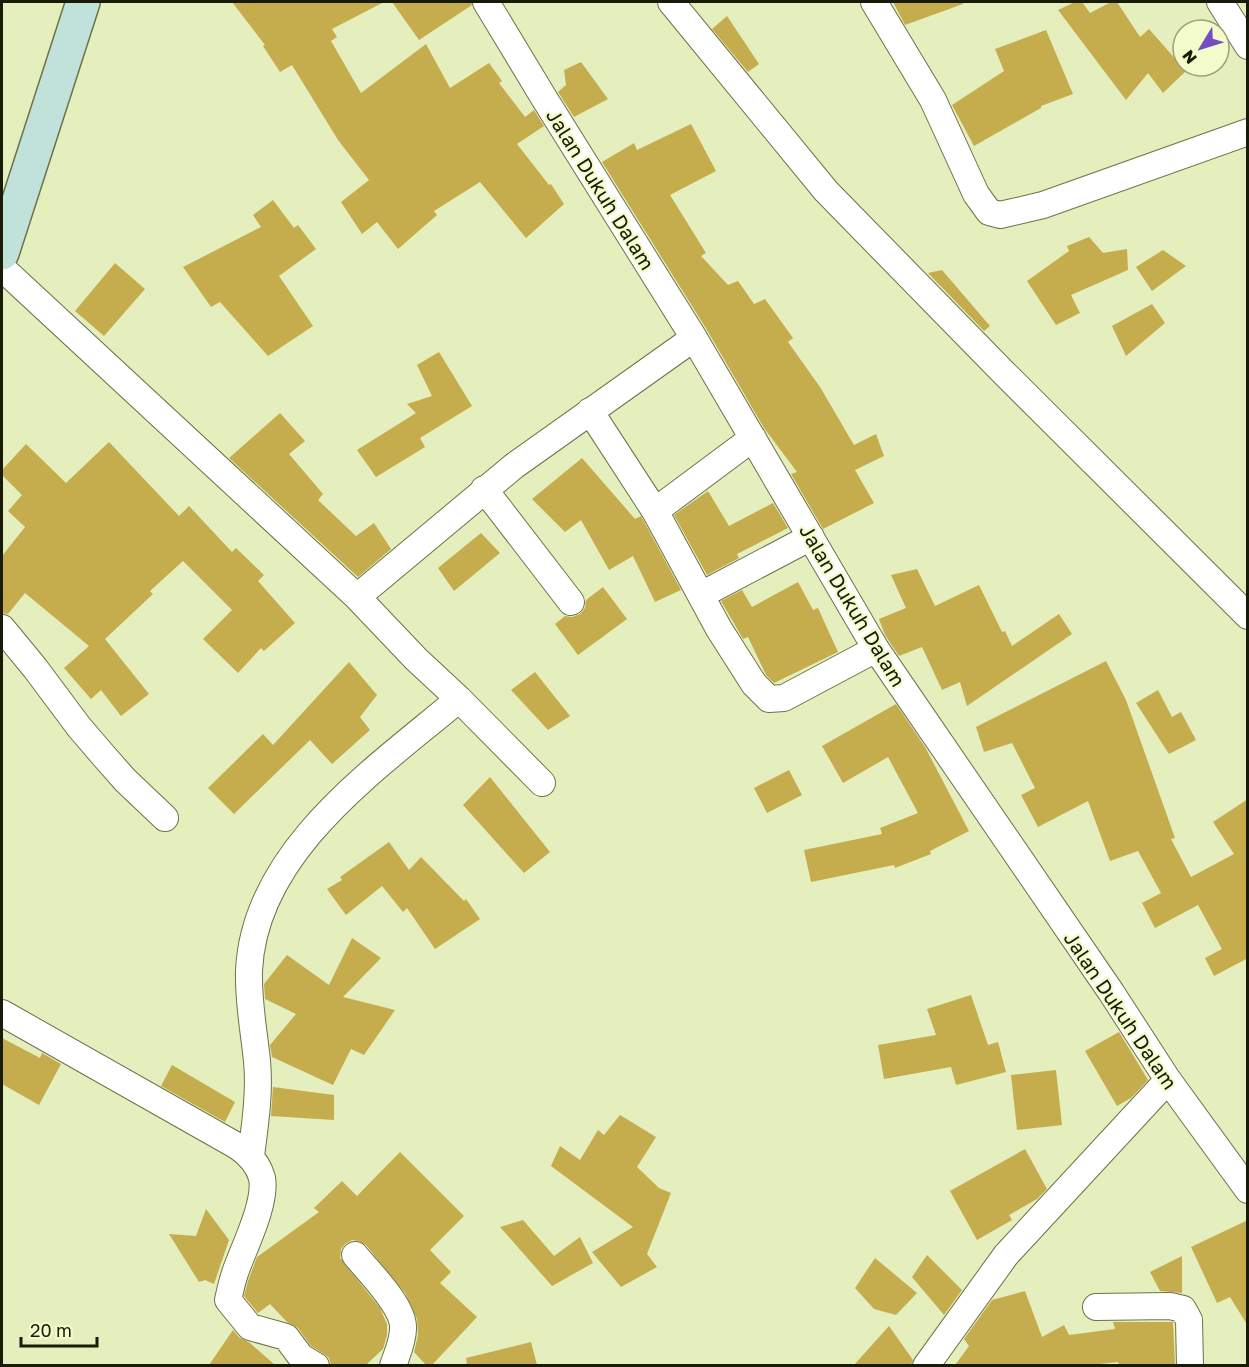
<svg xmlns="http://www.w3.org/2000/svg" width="1249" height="1367" font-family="'Golos Text',sans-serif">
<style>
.building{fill:#c5ad4e}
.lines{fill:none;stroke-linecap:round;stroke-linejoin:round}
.street-casing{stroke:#6c7347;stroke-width:28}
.secondary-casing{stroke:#6c7347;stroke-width:36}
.street{stroke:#fff;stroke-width:26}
.secondary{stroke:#c1e2db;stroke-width:33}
.labels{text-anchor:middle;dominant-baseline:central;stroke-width:4.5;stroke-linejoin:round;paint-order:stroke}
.street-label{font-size:20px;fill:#191b09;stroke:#f3fbca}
</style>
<rect width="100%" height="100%" fill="#e5eebd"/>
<path class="building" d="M232,2h152l-52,27 5,8 -6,4 30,52 65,-49 24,44 39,-25 13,18 -3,2 26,34 9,-7 10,16 -27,18 32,41 2,-1 13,20 -38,34 -46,-56 -46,29 3,4 -39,34 -21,-27 -15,12 -21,-32 28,-22 -31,-40 -46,-75 -12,7 -17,-26 2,-1z
M392,2h79l1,3 -53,35z
M893,2h70v2l-58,21z
M1075,2h7l8,11 21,-11h6l23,35 9,-8 37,42 -23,22 -15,-20 -22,27 -68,-90z
M727,16l32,48 -11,8 -36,-43z
M1046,30l27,64 -32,12v2l-67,38 -22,-41 52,-34 -9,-22z
M581,62l27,37 -34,18 -16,-25 8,-7 -2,-15z
M691,124l25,47 -46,24 36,58 -5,3 27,29 10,-4 16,23 11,-5 28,39 -5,4 32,45 34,58 22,-11 8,22 -29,14 19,33 -51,26 -32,-55 6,-2 -33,-44 -57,-98 -105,-168 32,-19 3,7z
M273,200l21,28 4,-3 18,24 -37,27 34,50 -45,30 -48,-54 -9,5 -28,-40 78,-40 -8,-12z
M1089,237l14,16 24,-4 1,21 -57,25 9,18 -24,12 -29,-44 42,-30 -2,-5z
M1163,250l23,16 -34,25 -16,-24z
M115,263l30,26 -41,47 -29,-25z
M942,270l48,56 -6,5 -56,-58z
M1152,304l13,19 -39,33 -14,-30z
M439,352l33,54 -52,32 5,9 -49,30 -19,-27 59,-37 -9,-9 25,-8 -15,-31z
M280,413l25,28 -16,13 34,40 -5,6 38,36 18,-13 17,26 -33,28 -129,-119z
M109,442l70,74 10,-10 43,46 4,-4 28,27 -6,6 37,42 -31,28 -3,-3 -23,25 -35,-34 29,-29 -49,-49 -33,30 3,3 -48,45 44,55 -28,22 -20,-26 -10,9 -27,-31 25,-22 -64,-53 -17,21 -6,-1v-57l23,-29 -17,-16 14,-16 -20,-20v-5l24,-26 40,39z
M582,458l53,61 6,-3 40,74 -26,12 -22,-46 -24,14 -28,-50 -16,12 -33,-33z
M708,491l21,35 44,-23 15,25 -51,26 2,4 -32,17 -33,-60z
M481,533l19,20 -46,38 -16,-23z
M917,569l18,37 44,-21 23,47 3,-1 7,15 47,-32 13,20 -105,72 -7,-24 -18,8 -20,-43 -23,9 -14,-21 -6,-16 27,-11 -15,-33z
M798,582l15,28 5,-2 20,44 -64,31 -8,-8 -18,-38 -5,2 -22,-38 21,-11 10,17z
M603,587l24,32 -49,36 -23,-31 10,-8 7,1 8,-3 5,-6 1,-8z
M1106,661l20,39 49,138 -4,1 20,38 43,-23 -21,-32 35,-23v159l-34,18 -9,-18 17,-9 -24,-44 -43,23 -13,-25 19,-10 -23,-42 -28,10 -22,-60 -50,26 -17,-32 14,-7 -23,-45 -28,9 -8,-25z
M349,662l28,33 -17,22 10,13 -38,34 -22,-24 -76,74 -26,-26 55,-54 10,11z
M535,672l35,44 -22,14 -37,-40z
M1158,690l14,27 9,-5 15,28 -27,14 -33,-51z
M896,704l29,43 44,84 -39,20 1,3 -36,14 -1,-3 -83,17 -7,-32 78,-16 -2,-6 38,-15 -30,-56 -45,26 -21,-37z
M789,770l13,25 -35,18 -13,-25z
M490,777l60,75 -26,21 -61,-68z
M389,842l20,28 12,-13 43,44 2,-2 14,20 -45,30 -28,-41 -4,4 -21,-26 -36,29 -19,-26 15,-9 -2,-3z
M352,938l29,20 -38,39 52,13 -31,45 -13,-6 -18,36 -61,-28 -2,-12 26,-31 -31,-15 -1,-15 23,-29 42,30z
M971,995l17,50 10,-3 8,30 -50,13 -5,-18 -67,12 -6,-34 58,-10 -9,-26z
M1119,1032l29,48 -17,18 -14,8 -32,-55z
M2,1038l38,20 2,-5 19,11 -22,41 -37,-21z
M172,1065l63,37 -10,20 -64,-36z
M1056,1070l6,55 -45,5 -6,-55z
M273,1087l61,8v25l-63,-4z
M620,1115l36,22 -19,30 22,21 12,5 -24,61 10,13 -36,20 -29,-35 41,-25 -82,-61 9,-20 20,14 18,-30 6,5z
M1025,1149l22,40 -10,10 -28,16 3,5 -35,20 -27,-49z
M400,1152l64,64 -34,34 21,22 -11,11 37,34 -45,48h-6l-12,-13 4,-17 -1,-16 -12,-26 -39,-48 -7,-4 -7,-1 -7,4 -4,5 -1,9 40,50 7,16v11l-4,14 -17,16h-35l-2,-7 -5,-4 -13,-8 -13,-18 -11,-6 -17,-18 -12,9 -14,-17 4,-15 9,-24 62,-45 -5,-4 28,-27 15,15z
M206,1209l23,31 -15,44 -9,-4 -6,2 -30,-48 27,2z
M523,1220l31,36 26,-19 13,26 -41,23 -52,-59z
M1248,1220v106l-18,-29 -13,6 -26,-56z
M927,1255l35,35 -18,25 -32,-38z
M1182,1256v37l-22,-2 -10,-19z
M875,1258l42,35 -21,22 -22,-6 -19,-21z
M1025,1291l17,46 22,-12 5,10 46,-6 -2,-7h60l2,43h-56l-1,-3 -27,3h-136l14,-19 -5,-7 28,-39z
M889,1326l24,34 -2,5h-57z
M233,1330l6,7 11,6 25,22h-66z
M531,1342l6,23h-70l-1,-7z"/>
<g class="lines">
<defs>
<path id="street" d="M486,2l58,96 150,240 182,311 235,343 57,88 80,110
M671,2l155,189 177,181 245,244
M874,2l59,98 43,94 13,18 11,3 43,-10 205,-73
M1220,2l28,44
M2,268l355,329 59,62 43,40 83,84
M590,411l65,100 64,118 35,55 15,15 15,-1 92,-49
M484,489l87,113
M655,511l98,-73
M701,595l110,-58
M357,597l157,-131 180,-128
M2,628l33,40 44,59 24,28 22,25 40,38
M2,1013l235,133c12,8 21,17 25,32 5,25 -19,71 -27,95 -3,9 -5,18 -7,27l22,27 36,10 15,20 15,9
M251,1156c4,-31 9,-63 6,-95 -3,-30 -9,-59 -8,-90 5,-120 127,-202 210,-272
M355,1255c13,16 50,52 48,74 0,12 -6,25 -10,37
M1096,1307l74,-1 13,3 6,11 1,46
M926,1366l80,-111 162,-175"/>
<path id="secondary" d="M2,253l81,-251"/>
</defs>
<use href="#street" class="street-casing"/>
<use href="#secondary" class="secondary-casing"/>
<use href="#street" class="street"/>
<use href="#secondary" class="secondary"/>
</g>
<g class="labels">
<g class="street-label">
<text transform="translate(601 189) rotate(58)">Jalan Dukuh Dalam</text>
<text transform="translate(853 605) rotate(59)">Jalan Dukuh Dalam</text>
<text transform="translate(1121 1010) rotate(56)">Jalan Dukuh Dalam</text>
</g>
</g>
<rect width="1249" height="1367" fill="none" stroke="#191b09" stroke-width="6"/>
<g transform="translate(1201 48) rotate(232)"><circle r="28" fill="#f3fbca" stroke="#9ca17d" stroke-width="1.5"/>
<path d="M0-4.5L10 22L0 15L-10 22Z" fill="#764cc5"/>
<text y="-9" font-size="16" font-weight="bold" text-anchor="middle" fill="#191b09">N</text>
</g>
<path d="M21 1337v9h76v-9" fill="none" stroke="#191b09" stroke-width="3"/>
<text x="30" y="1337" font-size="18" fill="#191b09" stroke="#f3fbca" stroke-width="4.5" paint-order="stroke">20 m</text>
</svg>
